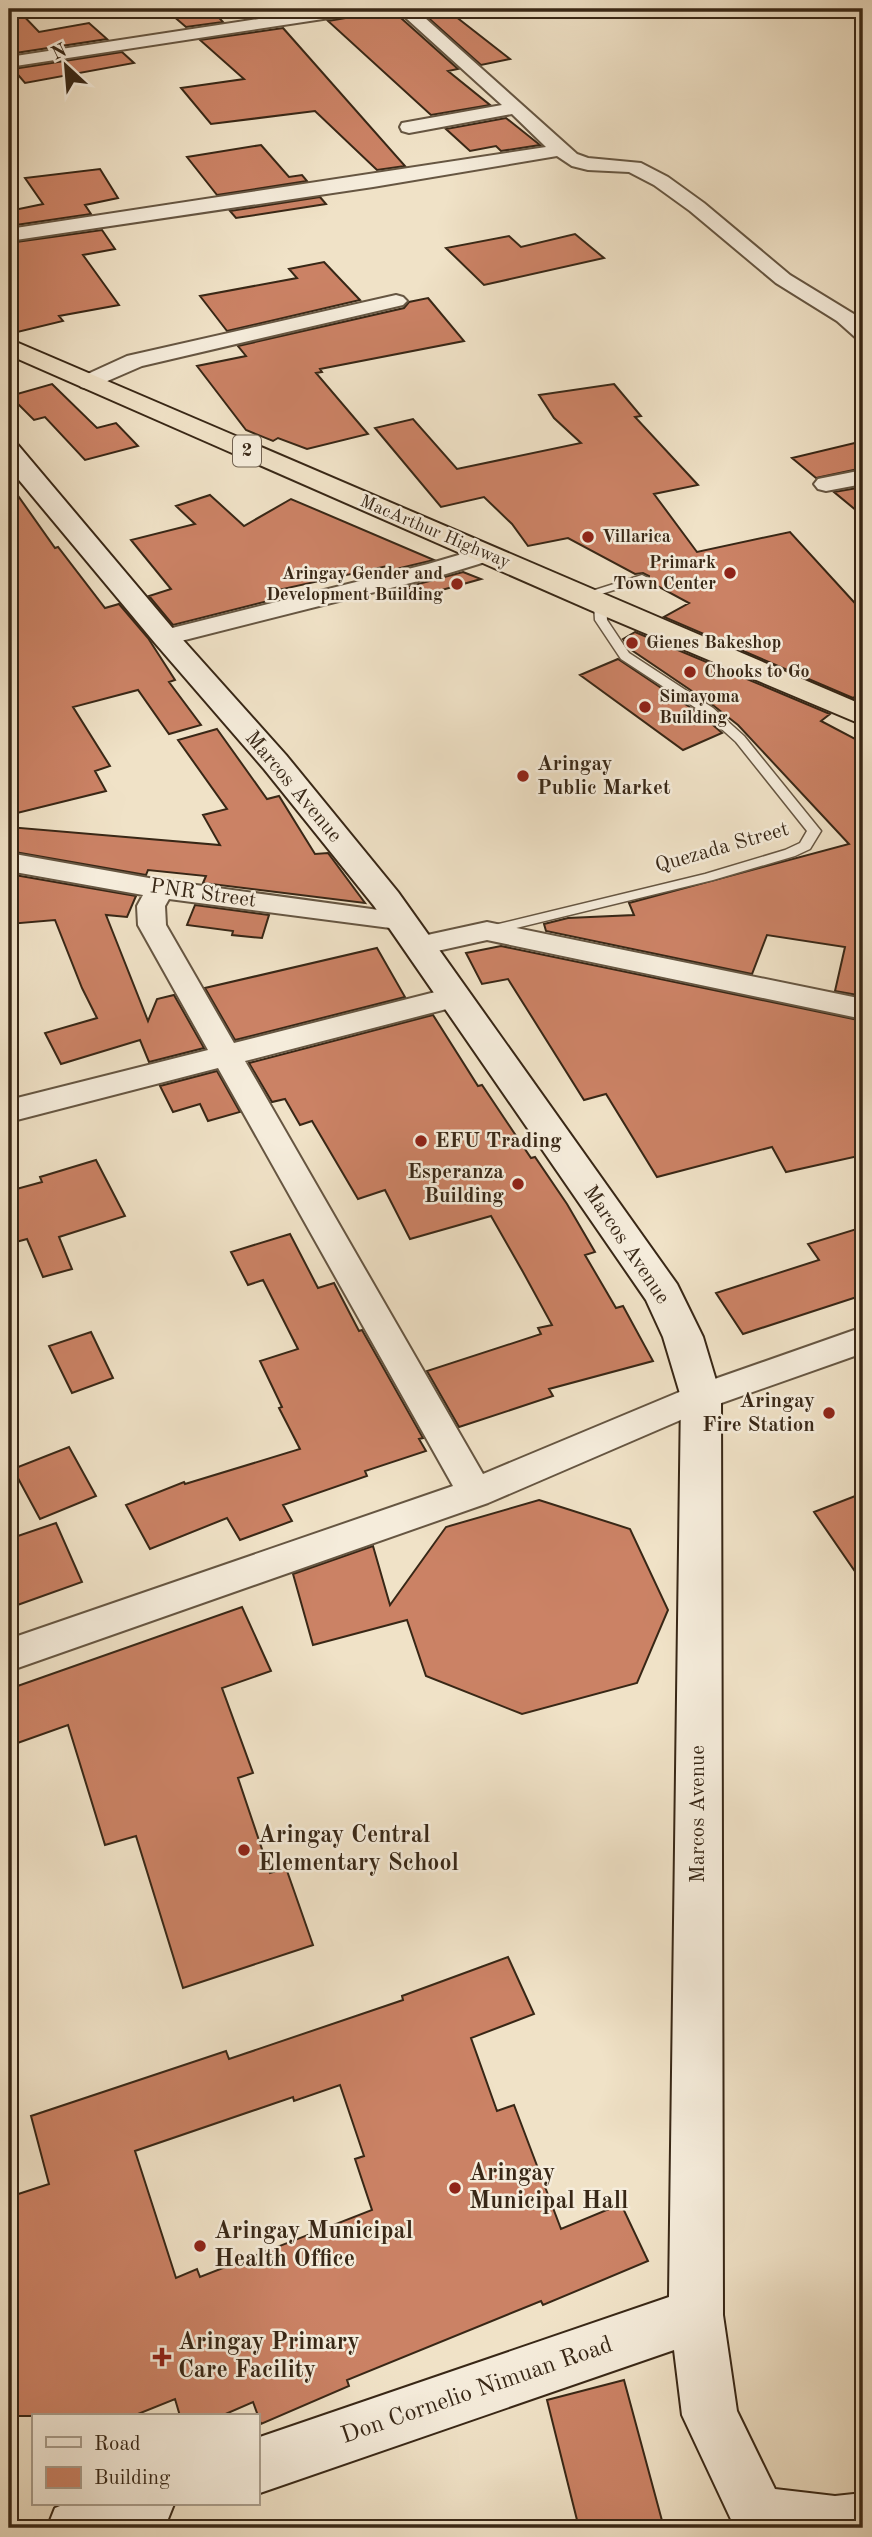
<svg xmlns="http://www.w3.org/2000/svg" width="872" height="2537" font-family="'Old Standard TT',serif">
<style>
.building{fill:#cb8265;stroke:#382716;stroke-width:2;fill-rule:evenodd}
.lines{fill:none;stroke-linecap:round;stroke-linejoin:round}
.lane-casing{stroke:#665642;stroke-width:3}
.street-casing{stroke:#665642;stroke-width:4}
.secondary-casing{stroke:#382716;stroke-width:4}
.highway-casing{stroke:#382716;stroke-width:4}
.lane{fill:#f5ecdb;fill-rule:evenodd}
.street{fill:#f5ecdb;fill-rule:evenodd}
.secondary{fill:#f5ecdb;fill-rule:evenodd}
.highway{fill:#f0e2c7;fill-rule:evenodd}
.poi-dot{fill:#8f2418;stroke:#f5ecdb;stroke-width:2.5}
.labels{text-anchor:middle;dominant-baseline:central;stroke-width:5;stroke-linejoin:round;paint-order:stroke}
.far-street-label{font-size:18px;fill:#382716;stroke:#f5ecdb}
.far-poi-label{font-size:18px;font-weight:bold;fill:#382716;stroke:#f5ecdb;text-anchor:start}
.shield{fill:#f5ecdb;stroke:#716251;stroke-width:2}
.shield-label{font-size:19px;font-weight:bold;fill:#382716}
.poi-label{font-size:21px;font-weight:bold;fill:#382716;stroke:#f5ecdb;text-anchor:start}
.street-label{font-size:21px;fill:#382716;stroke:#f5ecdb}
.near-poi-label{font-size:24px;font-weight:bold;fill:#382716;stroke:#f5ecdb;text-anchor:start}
.near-street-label{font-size:24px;fill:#382716;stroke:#f5ecdb}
</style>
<rect width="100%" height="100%" fill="#f0e2c7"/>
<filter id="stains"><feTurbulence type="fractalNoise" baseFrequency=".00286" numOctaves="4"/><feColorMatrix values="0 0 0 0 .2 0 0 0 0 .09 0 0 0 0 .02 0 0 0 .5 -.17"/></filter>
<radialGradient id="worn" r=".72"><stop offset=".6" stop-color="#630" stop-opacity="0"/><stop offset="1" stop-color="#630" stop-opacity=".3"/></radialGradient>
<path class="building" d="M9,9h8l22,23 50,-9 18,16 -98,15z
M165,9h46l12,13 -37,5z
M446,9l64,50 -29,6 -57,-51z
M392,10l66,59 -10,2 42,34 -59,10 -103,-94z
M283,28l122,138 -28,4 -62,-59 -104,13 -30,-36 63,-9 -44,-39z
M122,52l12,11 -109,20 -12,-14z
M506,118l34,27 -39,6 -5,-5 -26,5 -24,-22z
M261,145l28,32 13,-2 5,6 -90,14 -30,-38z
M100,169l18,29 -33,7 6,9 -82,12v-15l34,-7 -18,-26z
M320,197l6,7 -90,14 -6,-7z
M102,230l13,19 -32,6 36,50 -60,11 4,5 -54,13v-91z
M575,234l29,24 -120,27 -38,-37 63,-12 12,11z
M324,262l36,38 -133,31 -27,-35 97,-18 -8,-9z
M428,298l36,43 -144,28 2,3 -6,1 52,61 -61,15 -29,-11 -5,3 -27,-11 -49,-64 49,-10 -8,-10 166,-38 5,-6z
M52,384l45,44 19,-5 22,23 -53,14 -40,-43 -11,3 -24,-24z
M614,384l27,32 -6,1 63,68 -44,9 43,58 93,-20 73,80v79l-10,7 -189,-81 25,-14 -41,-22 1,-5 -6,-3 -8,1 -67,-36 -40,8 -16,-22 -28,-27 -43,10 -66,-79 38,-9 44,50 124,-26 -27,-25 -15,-23z
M863,441v27l-47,10 -24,-20z
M9,483l46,65 3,-1 47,61 14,-4 29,34 27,42 -6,2 32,43 -32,9 -31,-44 -65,17 37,59 -15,5 11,20 -97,24z
M863,487v29l-29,-24z
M210,495l34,31 47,-27 143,61 -42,10 -5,-4 -109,24 6,7 -111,28 -24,-29 22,-7 -40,-49 64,-16 -19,-18z
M463,572l18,7 -64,18 -10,-10z
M635,632l195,82 -9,7 42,22v253l-28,-5 10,-44 -78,-12 -15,39 -206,-43 -2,-7 24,-6 66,-3 -5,-12 220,-59 -111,-119 -24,-19 -84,-57 -7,-10z
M618,659l85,57 19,17 -39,17 -103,-75z
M217,729l50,70 12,-3 36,58 13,-1 37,50 -162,-20 3,-7 -58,-6 -2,5 -137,-24v-24l211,18 -17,-30 24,-6 -49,-69z
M9,874l127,22 -9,21 -21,-2 42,106 9,-22 17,-4 30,53 -55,14 -9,-22 -79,24 -16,-31 52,-15 -15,-30 -27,-68 -46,4z
M195,905l74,10 -7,23 -30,-3 1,-4 -46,-6z
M501,946l362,75v134l-77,17 -14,-25 -115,30 -51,-83 -22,6 -76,-121 -26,5 -16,-31z
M377,948l28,49 -170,43 -30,-52z
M433,1015l45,71 4,-1 49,73 4,-1 32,47 28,48 -10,3 31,53 7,-2 30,55 -104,28 4,7 -94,31 -32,-56 114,-37 -3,-6 14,-3 -29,-53 -32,-56 -81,23 -25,-49 -27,9 -46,-78 -12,4 -15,-26 -13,3 -23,-39z
M217,1071l23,41 -32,9 -8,-17 -27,8 -13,-26z
M96,1160l29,56 -66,21 13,32 -29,8 -16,-38 -18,5v-53l33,-9 -2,-5z
M863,1227v68l-120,39 -27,-41 103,-33 -11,-16z
M290,1234l28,54 16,-5 25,48 3,-1 61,108 -4,1 7,12 -61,20 2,5 -84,29 9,16 -52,19 -13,-22 -77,31 -24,-44 58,-23 1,2 115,-35 -21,-41 3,-1 -22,-46 38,-12 -35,-69 -15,5 -17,-33z
M91,1332l22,46 -41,15 -23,-47z
M69,1447l27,49 -56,23 -27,-50z
M863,1493v90l-49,-71z
M539,1500l91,29 38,81 -31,73 -115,31 -96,-38 -19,-56 -94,25 -20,-71 80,-28 17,59 56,-78z
M56,1523l26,59 -73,26v-69z
M242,1607l29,64 -49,17 31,85 -15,5 32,95 16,-5 27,77 -130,43 -47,-152 -31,9 -37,-120 -59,21v-57z
M508,1957l26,57 -63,24 26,73 17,-6 47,124 60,-25 27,57 -105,44 -2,-4 -194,79 2,6 -88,38 -8,-22 -32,14h-41l-5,-17 -42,17h-124v-219l40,-13 -18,-68 195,-65 3,8 174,-59 -1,-4zM340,2085l24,71 -9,3 17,51 -172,67 -3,-8 -21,9 -41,-127 158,-54 1,4z
M624,2380l40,148h-85l-32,-128z"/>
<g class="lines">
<defs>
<path id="lane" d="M642,575l6,3 -2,2 -64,20 -6,-4z
M600,600l6,4 1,16 22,33 84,55 31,28 77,95 -11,18 -15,7 -82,24 -226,55 -5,-1 -2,-3 2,-3 223,-54 80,-24 15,-7 7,-12 -71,-89 -31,-28 -84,-55 -26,-39 -1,-16z"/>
<path id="street" d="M324,9h41l-9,5 -347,53v-10z
M396,9h19l162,145 11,4 53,5 27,14 36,26 86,72 72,44 1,19 -8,-1 -18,-16 -61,-38 -86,-72 -36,-26 -25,-13 -41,-2 -16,-4 -15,-10 -184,31 -364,54v-12l537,-82 -34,-33 -103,19 -7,-2 -2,-4 2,-4 100,-18z
M396,295l7,2 4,4 -4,4 -261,61 -53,23 -8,-2 -3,-5 3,-5 46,-21z
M863,470v14l-37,7 -8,-2 -4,-5 4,-5z
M486,547l9,2 3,5 -3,5 -49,15 -281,71 -9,-3 -4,-5 4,-5 272,-68z
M9,853l151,27 248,34 4,6 -4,6 -10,3 -229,-30 -4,7 1,19 68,118 221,-56 11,3 4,7 -4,7 -221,57 238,413 206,-86 174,-61v26l-150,53 -225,97 -479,168v-32l444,-153 -235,-418 -209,54v-22l199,-50 -70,-125 -1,-19 6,-11 -134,-24z
M487,922l376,77v20l-376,-79 -68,15 -10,-2 -5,-7 5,-7z"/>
<path id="secondary" d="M9,443l9,2 157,186 111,124 112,137 279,392 26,53 18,60 2,918 14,96 38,78 60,7 28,-3v35h-128l-53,-113 -8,-65 -417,144v-56l412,-141 12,-900 -18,-60 -17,-37 -272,-394 -110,-137 -109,-126 -146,-175z
M65,2504h109l-8,20 -10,4h-109l8,-20z"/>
<path id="highway" d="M9,339l854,366v20l-273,-115 -581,-255z"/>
</defs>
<use href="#lane" class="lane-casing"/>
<use href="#street" class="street-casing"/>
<use href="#secondary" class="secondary-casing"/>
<use href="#highway" class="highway-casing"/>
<use href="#lane" class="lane"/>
<use href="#street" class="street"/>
<use href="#secondary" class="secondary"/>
<use href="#highway" class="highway"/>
</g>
<g class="poi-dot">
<circle cx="588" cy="537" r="7"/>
<circle cx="730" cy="573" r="7"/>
<circle cx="457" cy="584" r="7"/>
<circle cx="632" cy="643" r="7"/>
<circle cx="690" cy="672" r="7"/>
<circle cx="645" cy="707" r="7"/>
<circle cx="523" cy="776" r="7"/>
<circle cx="421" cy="1141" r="7"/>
<circle cx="518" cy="1184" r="7"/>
<circle cx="829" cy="1413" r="7"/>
<circle cx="244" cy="1850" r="7"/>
<circle cx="455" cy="2188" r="7"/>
<circle cx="200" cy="2246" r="7"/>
<path d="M158.5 2346.5h7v7h7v7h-7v7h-7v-7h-7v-7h7z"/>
</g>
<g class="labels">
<g class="far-street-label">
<text transform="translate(435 532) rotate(23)">MacArthur Highway</text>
</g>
<g class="far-poi-label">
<text x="602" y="537">Villarica</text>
<text x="716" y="563" text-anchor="end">Primark<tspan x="716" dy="21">Town Center</tspan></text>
<text x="443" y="574" text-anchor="end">Aringay Gender and<tspan x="443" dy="21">Development Building</tspan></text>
<text x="646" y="643">Gienes Bakeshop</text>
<text x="704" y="672">Chooks to Go</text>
<text x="659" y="697">Simayoma<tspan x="659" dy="21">Building</tspan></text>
</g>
<rect class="shield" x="233" y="435.5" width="28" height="31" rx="5"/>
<g class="shield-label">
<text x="247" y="451">2</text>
</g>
<g class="poi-label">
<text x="537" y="764">Aringay<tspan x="537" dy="24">Public Market</tspan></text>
<text x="435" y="1141">EFU Trading</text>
<text x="504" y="1172" text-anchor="end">Esperanza<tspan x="504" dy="24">Building</tspan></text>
<text x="815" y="1401" text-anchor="end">Aringay<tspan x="815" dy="24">Fire Station</tspan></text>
</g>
<g class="street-label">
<text transform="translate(293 787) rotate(50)">Marcos Avenue</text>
<text transform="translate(722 848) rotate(-16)">Quezada Street</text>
<text transform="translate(203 894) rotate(8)">PNR Street</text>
<text transform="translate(626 1245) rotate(56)">Marcos Avenue</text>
<text transform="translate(698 1814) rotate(-90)">Marcos Avenue</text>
</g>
<g class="near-poi-label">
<text x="258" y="1836">Aringay Central<tspan x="258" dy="28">Elementary School</tspan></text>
<text x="469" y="2174">Aringay<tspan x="469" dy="28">Municipal Hall</tspan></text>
<text x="214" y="2232">Aringay Municipal<tspan x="214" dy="28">Health Office</tspan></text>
<text x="178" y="2343">Aringay Primary<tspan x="178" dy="28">Care Facility</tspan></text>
</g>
<g class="near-street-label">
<text transform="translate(477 2391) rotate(-19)">Don Cornelio Nimuan Road</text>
</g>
</g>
<rect width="872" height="2537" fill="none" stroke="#f0e2c7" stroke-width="35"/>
<rect x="10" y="10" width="851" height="2516" fill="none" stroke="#382716" stroke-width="3.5"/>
<rect x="18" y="18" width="837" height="2502" fill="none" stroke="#382716" stroke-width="2"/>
<rect x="32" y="2414" width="228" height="91" fill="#f5ecdb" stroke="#a99d8c" stroke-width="2"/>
<rect x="46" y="2437" width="35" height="10" fill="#f5ecdb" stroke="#a99d8c" stroke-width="2"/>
<text x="94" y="2450" font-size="21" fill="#382716">Road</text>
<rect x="46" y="2467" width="35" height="21" fill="#cb8265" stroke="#a99d8c" stroke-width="2"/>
<text x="94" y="2484" font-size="21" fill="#382716">Building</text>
<g transform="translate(66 66) rotate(334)" stroke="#f5ecdb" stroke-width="5" paint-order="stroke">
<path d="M0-5L12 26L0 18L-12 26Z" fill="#382716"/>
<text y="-10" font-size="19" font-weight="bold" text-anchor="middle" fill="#382716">N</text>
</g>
<rect width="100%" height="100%" filter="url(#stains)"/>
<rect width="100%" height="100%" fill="url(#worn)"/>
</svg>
